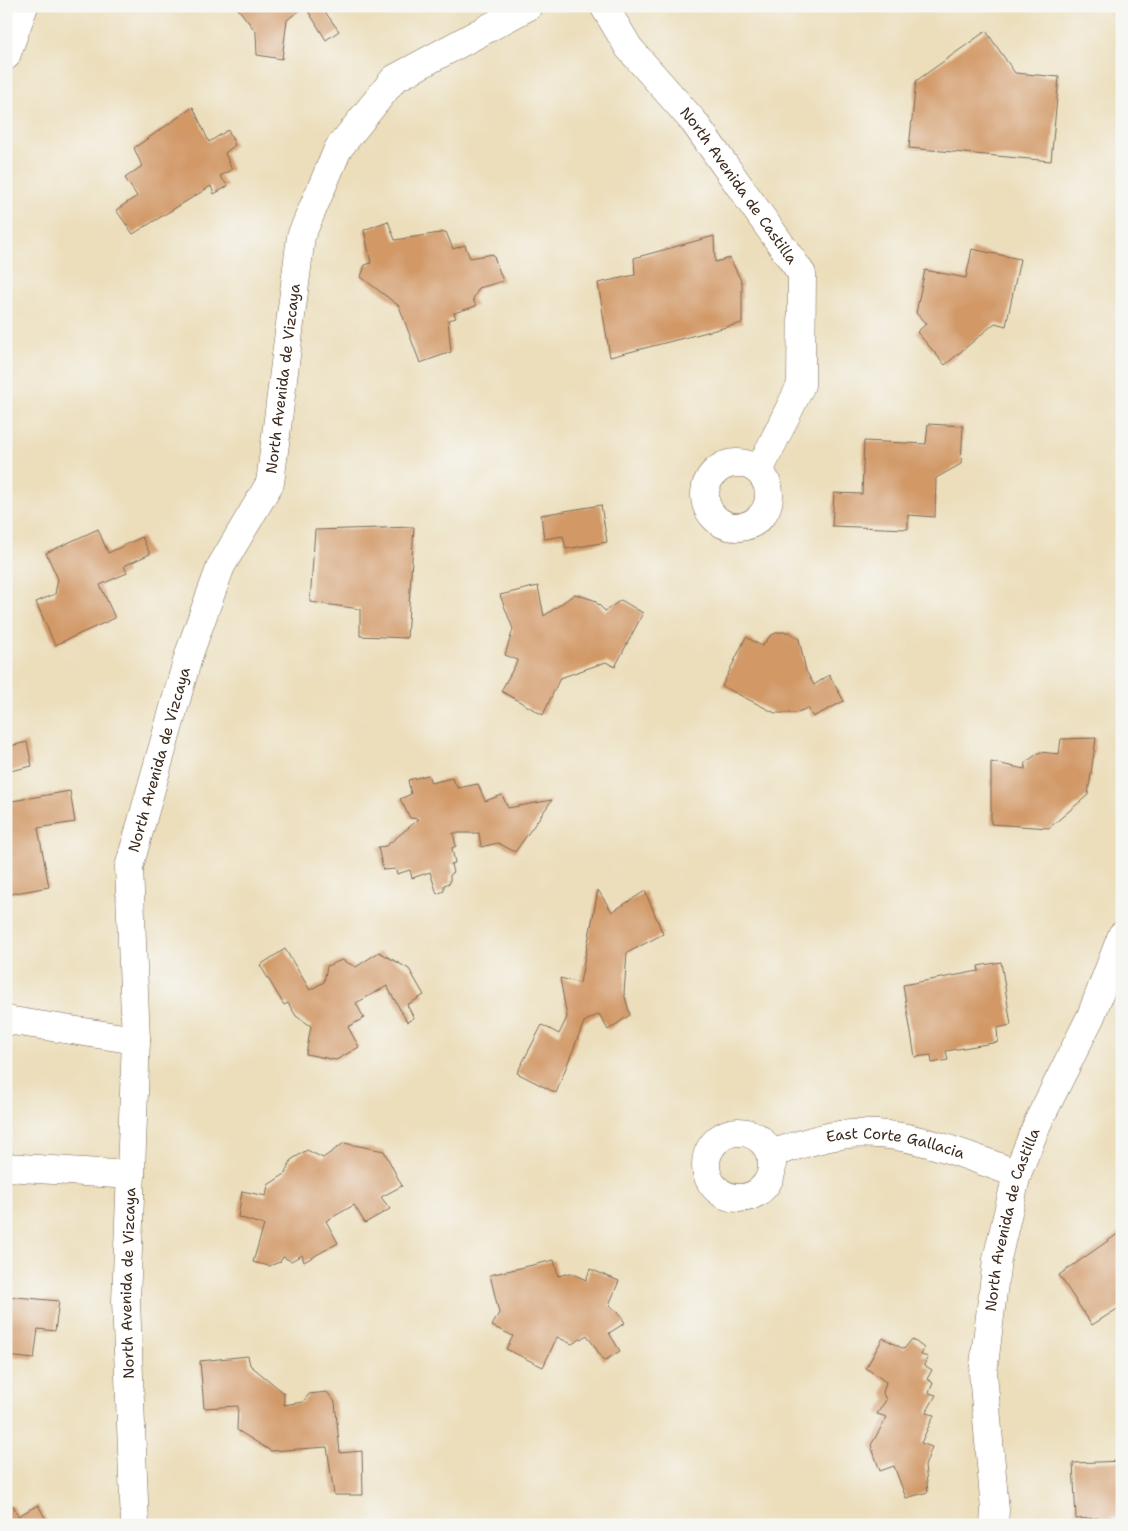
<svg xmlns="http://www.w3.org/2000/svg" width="1128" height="1531" font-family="'Shantell Sans',sans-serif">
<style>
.building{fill:#d29866}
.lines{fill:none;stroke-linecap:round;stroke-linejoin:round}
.minor-casing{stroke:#796955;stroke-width:29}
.minor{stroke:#fff;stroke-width:28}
.labels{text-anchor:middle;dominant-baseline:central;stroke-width:4;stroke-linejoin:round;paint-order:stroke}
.street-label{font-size:15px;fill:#3b2a1e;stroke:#f6f6f2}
</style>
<rect width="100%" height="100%" fill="#f6f6f2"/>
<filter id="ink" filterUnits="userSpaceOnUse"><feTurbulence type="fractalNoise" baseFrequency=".02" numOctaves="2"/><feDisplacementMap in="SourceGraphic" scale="10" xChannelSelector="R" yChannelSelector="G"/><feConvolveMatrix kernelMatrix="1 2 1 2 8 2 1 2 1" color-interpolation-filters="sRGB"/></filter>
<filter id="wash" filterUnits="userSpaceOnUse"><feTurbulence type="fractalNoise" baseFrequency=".0096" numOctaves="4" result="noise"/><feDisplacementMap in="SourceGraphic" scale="20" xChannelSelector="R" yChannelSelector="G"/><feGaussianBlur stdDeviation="1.12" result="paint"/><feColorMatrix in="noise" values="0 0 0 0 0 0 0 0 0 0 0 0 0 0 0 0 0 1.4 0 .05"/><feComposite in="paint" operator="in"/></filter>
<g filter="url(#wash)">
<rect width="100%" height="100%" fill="#ecdebb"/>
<g id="blocks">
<path class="building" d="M236,6h69l-18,14 -5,39 -25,-4 -1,-23z
M305,6h28l-8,6 14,19 -13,9z
M986,31l29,42 44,4 -8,84 -142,-13 7,-67z
M193,107l16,35 19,-12 7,15 -10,8 7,17 -12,6 8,10 -14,8 -3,-8 -78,48 -17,-24 21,-14 -12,-18 17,-12 -8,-18z
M388,221l7,19 51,-8 7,17 12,-4 5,13 23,-4 10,27 -24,7 -6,11 3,7 -22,7 2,5 -8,2 3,32 -31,11 -21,-57 -38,-29 4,-12 6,-2 -7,-33z
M714,236l1,26 15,-4 12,25v40l-132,34 -12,-74 37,-8 -1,-17z
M972,249l48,10 -14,67 -11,-3 -50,42 -28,-33 9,-8 -10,-11 9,-43 41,8z
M928,424l35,2 -2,38 -25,14 -1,39 -27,-2v14l-76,-3 2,-33 28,1 2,-53 62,3z
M601,505l6,37 -41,7 -3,-13 -19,3 -3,-24z
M414,527l-7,111 -47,-2v-27l-50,-7 5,-72z
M98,529l10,24 34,-16 8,17 -26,12 3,7 -27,12 15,33 -60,27 -19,-43 19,-8 3,-15 -12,-26z
M538,586l6,30 31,-22 19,6 11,11 16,-11 22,13 -28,54 -9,-5 -46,16 -17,37 -42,-24 17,-31 -13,-5 8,-26 -13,-34z
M778,632h11l10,7 7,32 8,14 15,-10 15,26 -31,16 -5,-9 -13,5h-20l-53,-27 24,-49 16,9 8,-10z
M1096,738l-8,57 -39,33 -58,-4v-62l34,7 1,-7 14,-10 19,2 2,-15z
M27,742l5,24 -26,6v-25z
M428,775l3,8 21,-5 6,10 20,-4 7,17 17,-6 6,13 44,-8 -37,52 -17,-9 -17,4 -2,-14h-26l3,13 -4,2 3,15 -4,1 2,9 -3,2v8l-6,2v6l-7,3 -7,-22 -18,6 -2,-8 -13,4 -2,-5 -12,1 -5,-23 8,-1 33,-27 -9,-1 -10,-19 11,-5 -3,-14z
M70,791l5,31 -37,6 11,59 -39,7 -4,-12v-80z
M598,890l14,22 33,-21 18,43 -36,19 -3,40 6,22 -22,15 -9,-16 -15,8 -28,71 -39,-20 25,-48 17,9 8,-17 -7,-39 20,5z
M285,949l25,41 14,-8 3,-16 15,-6 14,7 23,-15 30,17 15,26 -17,10 7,13 -7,4 -20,-36 -31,17 8,15 -16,9 11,20 -23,13 -30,-6 5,-28 -15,-10 -8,-13 -4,2 -24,-40z
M1001,962l10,63 -14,3 1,14 -52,9 2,9 -16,3 -1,-8 -16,2 -12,-72 76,-14 -1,-5z
M344,1143l40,8 18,35 -21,11 9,12 -25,14 -11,-18 -28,16 12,22 -34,19 -2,-7 -11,6 -8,-4 -3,5 -11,4 -16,-4 11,-37 -26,-8 4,-26 24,5 2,-11 17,-11 6,-14 16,-10 16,8z
M1122,1231v75l-30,19 -33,-50z
M554,1260l4,16 13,-3 15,7 4,-11 29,12 -10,24 10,8 6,10 -16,10 11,18 -16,10 -17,-26 -15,9 -15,-7 -14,30 -37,-18 7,-13 -21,-10 7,-13 -9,-38z
M6,1296l53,5 -4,30 -17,-2 -4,30 -28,-3z
M883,1338l21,11 8,-10 12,9 -3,7 7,2 -4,8 8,5 -5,9 6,4 -4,10 7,2 -10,18 8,2 -13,28 11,4 -7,19 3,26 -22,6 -12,-32 -14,5 -9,-26 16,-28 -10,-3 9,-14 -3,-7 3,-11 -20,-14z
M248,1356l2,9 34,28v12l19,-3 6,-8 18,-2 8,10 5,51 22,-2 1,44h-29l-7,-48 -56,4 -34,-21 1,-24 -34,2 -4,-47z
M1122,1461v56l-46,2 -3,-56z
M13,1505l5,11 20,-11 11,20h-43v-16z"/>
</g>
</g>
<g filter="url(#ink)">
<use href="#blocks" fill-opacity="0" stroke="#796955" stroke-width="1"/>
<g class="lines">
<defs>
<g id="minor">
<path id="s1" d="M604,6l25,42 65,74 108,152 -1,111 -42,86"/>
<path d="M6,56l18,-50"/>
<circle cx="737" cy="495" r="32"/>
<path d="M6,1020l130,20"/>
<circle cx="739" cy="1165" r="33"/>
<path id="s2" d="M770,1154c23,-7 47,-16 70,-19 62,-8 121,18 177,39"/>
<path d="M6,1167l125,8"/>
<path id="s3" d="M135,1525l-9,-224 10,-261 -7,-173 60,-213 18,-50 14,-38 49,-83 31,-247 37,-87 56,-70 135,-73"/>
<path id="s4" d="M994,1525l1,-15 -12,-137 14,-114 20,-85 21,-52 53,-106 31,-81"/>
</g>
</defs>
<use href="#minor" class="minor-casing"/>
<use href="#minor" class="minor"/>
</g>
</g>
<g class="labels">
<g class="street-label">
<text stroke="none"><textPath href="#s1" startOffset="225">North Avenida de Castilla</textPath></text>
<text stroke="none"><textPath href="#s3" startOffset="1175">North Avenida de Vizcaya</textPath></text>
<text stroke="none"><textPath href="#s3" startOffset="770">North Avenida de Vizcaya</textPath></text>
<text stroke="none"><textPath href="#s2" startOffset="129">East Corte Gallacia</textPath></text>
<text stroke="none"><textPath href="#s4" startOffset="309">North Avenida de Castilla</textPath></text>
<text stroke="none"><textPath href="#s3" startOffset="242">North Avenida de Vizcaya</textPath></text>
</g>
</g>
<rect width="1128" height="1531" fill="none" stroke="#f6f6f2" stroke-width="25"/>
</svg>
